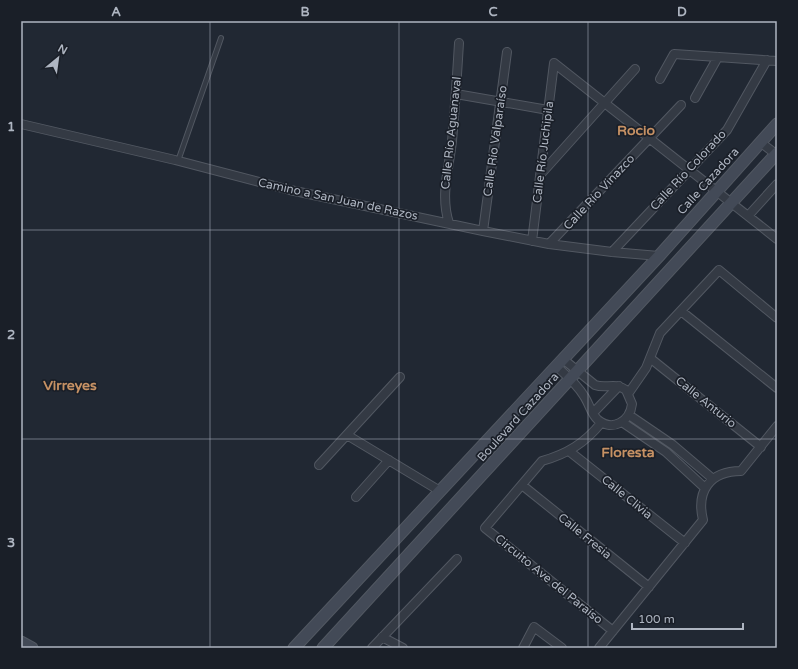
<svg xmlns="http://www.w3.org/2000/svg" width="798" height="669" font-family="'Varela Round',sans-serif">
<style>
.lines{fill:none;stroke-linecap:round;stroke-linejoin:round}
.lane-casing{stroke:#525862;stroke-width:6}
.street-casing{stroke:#525862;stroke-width:10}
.secondary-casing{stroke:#525862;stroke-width:13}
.lane{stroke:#343a44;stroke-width:4}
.street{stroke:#343a44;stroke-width:8}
.secondary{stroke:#434a57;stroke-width:11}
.grid{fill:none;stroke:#aeb5c1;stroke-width:1;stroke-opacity:0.55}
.labels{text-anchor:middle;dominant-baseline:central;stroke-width:3.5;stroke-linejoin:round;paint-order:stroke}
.street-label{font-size:12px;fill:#aeb5c1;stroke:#1a1f28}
.quarter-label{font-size:14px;font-weight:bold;fill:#c69164;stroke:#1a1f28}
.neatline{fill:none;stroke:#aeb5c1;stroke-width:1.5}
.grid-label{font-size:13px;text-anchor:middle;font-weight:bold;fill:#aeb5c1}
</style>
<rect width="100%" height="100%" fill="#212833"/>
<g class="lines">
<defs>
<path id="lane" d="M178,161l43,-123"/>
<path id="street" d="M554,63l223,176
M660,79l14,-25 103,7
M456,94l92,16
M695,98l23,-41
M21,124l154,36 115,30 193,41 66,13 63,8 47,4
M760,142l17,13
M540,175l95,-106
M748,216l29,-32
M449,223c-9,-28 0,-54 3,-82 3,-32 5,-65 7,-98
M483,231l24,-179
M532,241l22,-178
M549,244l132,-139
M612,252l115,-122 40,-70
M681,311l96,77
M650,358l111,89
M556,366c10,9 21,18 28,30 5,7 7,18 14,24 15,12 32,1 34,-16l-6,-14c-11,-8 -20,-1 -31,-5l-32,-26
M628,394l18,-26 14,-35 59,-63 58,48
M593,413l26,-27
M629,415l44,30 40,34
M622,422l44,30 39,36
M601,423c-16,20 -34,31 -59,38l-57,67 128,103
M347,435l93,56
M569,451l116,92
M319,465l81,-88
M522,485l127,102
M356,497l33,-37
M382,637l21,11
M372,648l85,-89
M523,648l11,-21 28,21
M599,648l104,-128c-7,-29 7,-49 38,-49l36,-45"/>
<path id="secondary" d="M21,642l11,6
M294,648l365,-392 118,-132
M323,648l454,-495"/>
</defs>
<use href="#lane" class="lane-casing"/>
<use href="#street" class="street-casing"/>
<use href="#secondary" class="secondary-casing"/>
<use href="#lane" class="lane"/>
<use href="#street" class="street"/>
<use href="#secondary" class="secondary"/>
</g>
<path class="grid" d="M210,21v627M399,21v627M588,21v627M21,230h756M21,439h756"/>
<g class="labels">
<g class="street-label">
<text transform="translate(451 133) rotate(-84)">Calle Río Aguanaval</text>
<text transform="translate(495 141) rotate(-82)">Calle Río Valparaíso</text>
<text transform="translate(543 152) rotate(-83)">Calle Río Juchipila</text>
<text transform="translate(688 170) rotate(-47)">Calle Río Colorado</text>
<text transform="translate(708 181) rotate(-48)">Calle Cazadora</text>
<text transform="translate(599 192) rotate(-47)">Calle Río Vinazco</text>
<text transform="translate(338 199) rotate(12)">Camino a San Juan de Razos</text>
<text transform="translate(706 402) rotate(39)">Calle Anturio</text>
<text transform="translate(518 417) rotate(-48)">Boulevard Cazadora</text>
<text transform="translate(627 497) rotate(39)">Calle Clivia</text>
<text transform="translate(585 536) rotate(39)">Calle Fresia</text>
<text transform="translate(549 579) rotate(39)">Circuito Ave del Paraíso</text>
</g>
<g class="quarter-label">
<text x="636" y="130">Rocio</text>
<text x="70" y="385">Virreyes</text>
<text x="628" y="452">Floresta</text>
</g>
</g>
<rect width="798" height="669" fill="none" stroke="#1a1f28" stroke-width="44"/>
<g transform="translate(58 58) rotate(29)" stroke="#1a1f28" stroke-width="3" paint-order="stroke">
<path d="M0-3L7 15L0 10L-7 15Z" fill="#aeb5c1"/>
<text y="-6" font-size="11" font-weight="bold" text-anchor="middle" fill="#aeb5c1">N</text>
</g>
<path d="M632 623v6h111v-6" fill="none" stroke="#aeb5c1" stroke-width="2"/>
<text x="638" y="623" font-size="12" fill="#aeb5c1" stroke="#1a1f28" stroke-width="3" paint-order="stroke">100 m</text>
<rect x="22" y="22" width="754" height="625" class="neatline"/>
<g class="grid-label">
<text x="116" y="16">A</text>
<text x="305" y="16">B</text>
<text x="493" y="16">C</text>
<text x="682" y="16">D</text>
<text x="11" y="131">1</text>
<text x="11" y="339">2</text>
<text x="11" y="547">3</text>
</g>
</svg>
